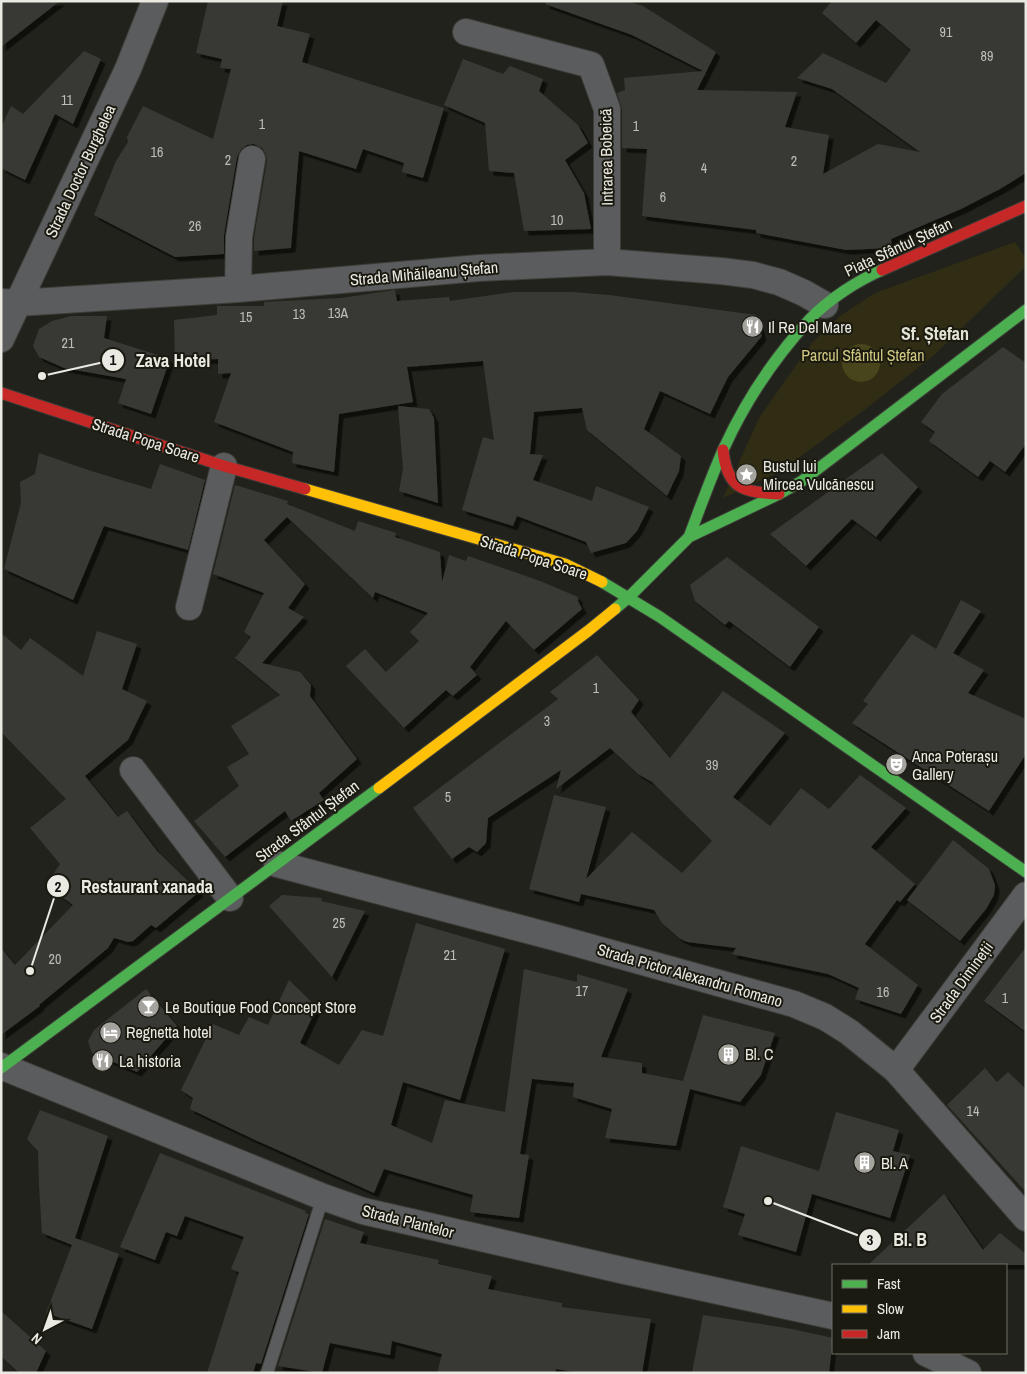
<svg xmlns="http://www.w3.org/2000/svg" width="1027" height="1374" font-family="'Archivo Narrow',sans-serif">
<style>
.green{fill:#302d14}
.water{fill:#48441b}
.building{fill:#393934;filter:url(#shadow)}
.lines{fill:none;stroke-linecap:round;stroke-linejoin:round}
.lane-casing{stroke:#3d3d39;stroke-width:14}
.street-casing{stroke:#3d3d39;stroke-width:28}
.fast-casing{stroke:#3d3d39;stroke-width:13}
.slow-casing{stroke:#3d3d39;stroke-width:13}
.jam-casing{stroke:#3d3d39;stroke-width:13}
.lane{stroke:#5b5c5d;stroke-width:12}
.street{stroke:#5b5c5d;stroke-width:26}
.fast{stroke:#4caf50;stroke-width:11}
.slow{stroke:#ffc107;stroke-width:11}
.jam{stroke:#c62828;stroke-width:11}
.labels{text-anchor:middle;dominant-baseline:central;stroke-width:4;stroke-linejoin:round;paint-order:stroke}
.number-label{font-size:14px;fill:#bebdb6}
.street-label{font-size:16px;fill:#eae9e2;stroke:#1b1a10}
.poi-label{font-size:16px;fill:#eae9e2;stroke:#1b1a10;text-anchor:start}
.park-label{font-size:16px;fill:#d1c981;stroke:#1b1a10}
.neighbourhood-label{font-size:18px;font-weight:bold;fill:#e2e1d2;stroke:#1b1a10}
.leader{fill:none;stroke:#eae9e2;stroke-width:2}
.callout-dot{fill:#eae9e2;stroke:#1b1a10;stroke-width:2}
.mark-label{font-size:15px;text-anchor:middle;font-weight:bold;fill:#111}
.callout-label{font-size:18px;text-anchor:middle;font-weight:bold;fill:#eae9e2;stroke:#1b1a10;stroke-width:4;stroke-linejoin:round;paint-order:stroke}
</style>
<defs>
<filter id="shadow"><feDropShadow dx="4.5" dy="4.5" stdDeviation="0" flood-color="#0009"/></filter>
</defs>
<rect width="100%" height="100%" fill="#22221c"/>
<path class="green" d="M1015,242l11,17v7l-93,90 -70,55 -84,61 -56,26 36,-80 52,-74 29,-28 35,-23z"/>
<path class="water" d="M842 363a19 19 0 1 1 38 0a19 19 0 1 1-38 0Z"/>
<path class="building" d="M1,1h59l-59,46z
M208,1h75l-6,25 33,8 -8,28 142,46 -21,70 -21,-6 2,-9 -41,-14 -7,20 -57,-18 -8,97 -37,3v-13l13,-77 -1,-7 -4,-6 -8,-4 -7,1 -6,4 -4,8 -13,78v19l-49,3 -81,-42 22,-54 12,-19 -1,-5 16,-31 70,33 18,-70 -11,-1 2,-9 -26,-6z
M546,1h81l16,5 73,46 -19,38 100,2 -12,35 44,8 -6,39 55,-30 42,8 -88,-63 -35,-11 26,-25 63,30 25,-33 -35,-30 -20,23 -34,-30 10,-12h194v172l-26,16 -39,20 -70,30 1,9 -46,2 -90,-17v-3l-114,-14 5,-67 -25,-1v-39l-5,-16 8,-3 -1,-12 79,-7 -71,-36 -87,-31z
M84,51l17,8 -28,65 -18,-10 -30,66 -24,-12v-40l10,-22 12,8z
M463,59l40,15 7,-8 33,13 -4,12 39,34 10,18 -23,17 19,33 7,36 -67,2 -10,-58 -25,-2 -4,-48 -41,-18z
M395,290l2,11 52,-4 1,4 64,-9h58l37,3 147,20 6,21 -34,41 -18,37 -50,-23 -16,38 37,27 -2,15 -12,25 -80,-66 -5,-22 -48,4 -4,42 13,1 -10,25 59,21 4,-15 53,21 -12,24 -11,12 -35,10 -5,-11 -69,-26 -4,10 -51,-16 21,-73 11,3 -11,-79 -76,6 6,35 -74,12 -5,58 -42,-9 1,-11 -79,-30 17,-49 -13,1v-15l-43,2 -1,-41 43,-5v-9h47v-4l77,-4z
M71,316h36l-3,22 66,21 -19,55 -33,-11 8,-24 -62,-11 -25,-11 -6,-11 6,-17 13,-8z
M1003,347l23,16v81l-21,28 -15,-11 -12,16 -49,-36 6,-9 -14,-10 21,-28z
M398,406l31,3 5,9 4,85 -39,-12 4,-22z
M39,453l49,17 63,19 9,-25 45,16 -17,70 -84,-24 -31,74 -69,-31 17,-66 -1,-21 15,-8z
M882,453l36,34 -42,50 -24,-18 -46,47 -36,-32z
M235,485l53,16 -1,3 68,27 3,-10 38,12 -1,4 45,15 2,30 7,-27 17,6 2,-5 72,25 38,16v4l4,8 -48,41 -28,-29 -36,46 7,8 -24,21 -7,-6 -42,38 -58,-62 19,-17 21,23 33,-31 -9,-9 18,-19 -53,-21 -2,6 -86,-81 -23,23 41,44 -17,24 16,9 -42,46 38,9 11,13 -1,11 47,63 -38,34 5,7 -33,21 -6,-10 -60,46 -31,-36 45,-35 -12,-19 22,-13 -18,-28 49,-31 -46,-38h2l15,-20 -7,-5 20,-39 -51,-19z
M727,557l92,70 -29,40 -61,-46 -4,4 -30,-24 -5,-16z
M961,600l20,11 -28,42 31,17 -16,23 58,26v35l-37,57 -137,-88 16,-19 -5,-3 49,-67 24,15z
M97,631l40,13 -15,45 25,12 -19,39 -43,36 33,41 9,-6 30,40 42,41 -43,36 -5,-3 -18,16 -5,1 -14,-4 -6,10 -69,57 1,1 -39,29v-87l14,17 58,-60 -19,-14 2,-3 -8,-6 12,-18 -30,-36 36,-29 -65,-67v-99l20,17 9,-12 53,38z
M597,655l42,45 -8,12 39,46 53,-67 62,42 -52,64 37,29 31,-38 28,21 31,-34 46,33 -35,39 44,37 -15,18 -3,-2 -32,44 53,41 -17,29 -46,-15 4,-11 -31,-14 -96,-20 4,-6 -49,-6 -8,-4 -17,-15 -8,-13 -73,-16 -2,8 -50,-13 25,-94 52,12 -20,72 46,-47 50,41 30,-32 -60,-59 -14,-8 -28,-26 -54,41 5,-19 -73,48 -2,25 -9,9 -8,-5 -17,12 -39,-51 145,-109 -8,-7z
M953,840l36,29 6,16 -1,10 -8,14 -26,32 -53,-41z
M282,895l40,3 -1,3 44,10 -33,66 -63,-71z
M416,923l89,26 -45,151 -57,-18 -12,43 41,18 13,-43 60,12 19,-143 53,13v-8l51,15 -27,68 41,6v10l41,8 20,-66 72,18 -14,42 -21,27 -50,-13 -14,57 -71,-8 7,-29 -39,-12 1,-14 -42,-4 -12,75 9,1 -10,63 -49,-6 3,-17 -89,-26 -10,24 -121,-54 -63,-30 3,-11 -12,-8 32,-66 26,11 10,-18 19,8 21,-45 28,27 -17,36 39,22 23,-35 21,6z
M1026,947v85l-42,-31z
M146,989l31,37 -40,46 -45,-19 -4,-12 6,-11z
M985,1068l12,14 11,-10 18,17v103l-79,-87z
M40,1110l68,26 -33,102 44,16 -27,75 -46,-16 26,-68 -30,-12 -3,-48 -1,-34 -11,-12z
M836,1112l63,18 -6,21 17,4 -20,63 -78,-24 -16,58 -58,-17 7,-21 -22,-7 18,-61 78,25z
M160,1153l146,58 -1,2 4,1 -48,150 -5,-1 -3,10h-46l32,-101 -8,-3 13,-32 -59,-21 -8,20 -11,-4 -11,28 -35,-13z
M944,1194l39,56 17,-17 26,21v11h-158z
M325,1219l39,13 -4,11 79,17 -1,4 54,12 -4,13 74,14v4l89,12 -9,54h-62l-24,-4 -1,4h-118l5,-19 -50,-13 -2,14 -60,-12 -8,30 -44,-7z
M1,1311l45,40 -10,22h-14l-5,-2 -16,-15z
M703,1315l89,14 41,9 -4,35h-137z"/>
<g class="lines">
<defs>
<path id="lane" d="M267,1373l56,-176"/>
<path id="street" d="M466,32l125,33 16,44v153
M238,289l1,-52 13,-78
M1,302l16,1 221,-14 241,-21 128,-6 114,9 32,4 26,7 25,11 21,12
M1,339l127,-270 27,-68
M189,607l35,-141
M133,770l97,128
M277,864l280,74 237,66 31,13 24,15 47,38 130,148
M1,1066l322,131 40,14 258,59 212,46
M896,1070l130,-175
M926,1353l42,20"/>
<path id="fast" d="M689,537c11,-29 22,-60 35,-89 21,-46 51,-91 86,-129 19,-20 47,-38 72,-49
M602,582l58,35 366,255
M615,609l14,-12 60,-60 90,-43 23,-13 224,-171
M1,1068l378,-280"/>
<path id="slow" d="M305,489l260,75 37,18
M379,788l209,-157 27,-22"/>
<path id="jam" d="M882,270l144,-64
M1,393l223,73 81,23
M723,450c4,39 20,42 56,44"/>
</defs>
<use href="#lane" class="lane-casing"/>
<use href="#street" class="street-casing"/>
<use href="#fast" class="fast-casing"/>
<use href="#slow" class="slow-casing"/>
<use href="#jam" class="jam-casing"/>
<use href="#lane" class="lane"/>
<use href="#street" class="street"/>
<use href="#fast" class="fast"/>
<use href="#slow" class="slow"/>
<use href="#jam" class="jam"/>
</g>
<defs>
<symbol id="restaurant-disc" viewBox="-11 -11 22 22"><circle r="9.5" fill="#a4a39d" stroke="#1b1a10"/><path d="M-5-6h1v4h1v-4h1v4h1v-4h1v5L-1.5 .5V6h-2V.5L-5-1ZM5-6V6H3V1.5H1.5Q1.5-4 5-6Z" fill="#fff"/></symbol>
<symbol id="sight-disc" viewBox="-11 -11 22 22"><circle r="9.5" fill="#a4a39d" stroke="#1b1a10"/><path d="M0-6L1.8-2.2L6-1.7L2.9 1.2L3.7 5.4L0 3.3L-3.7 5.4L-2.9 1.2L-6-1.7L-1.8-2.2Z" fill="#fff"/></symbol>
<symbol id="theatre-disc" viewBox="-11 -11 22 22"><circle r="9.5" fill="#a4a39d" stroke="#1b1a10"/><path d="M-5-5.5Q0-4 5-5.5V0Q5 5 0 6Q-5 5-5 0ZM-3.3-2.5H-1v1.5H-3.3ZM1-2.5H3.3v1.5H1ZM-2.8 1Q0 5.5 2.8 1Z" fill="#fff"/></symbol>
<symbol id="bar-disc" viewBox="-11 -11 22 22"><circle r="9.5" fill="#a4a39d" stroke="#1b1a10"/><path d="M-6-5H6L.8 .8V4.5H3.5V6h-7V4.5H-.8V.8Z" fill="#fff"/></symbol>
<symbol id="hotel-disc" viewBox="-11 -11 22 22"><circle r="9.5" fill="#a4a39d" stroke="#1b1a10"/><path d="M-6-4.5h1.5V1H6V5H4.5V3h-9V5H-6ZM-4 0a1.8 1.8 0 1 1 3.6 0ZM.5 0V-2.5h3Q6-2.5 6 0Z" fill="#fff"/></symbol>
<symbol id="building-disc" viewBox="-11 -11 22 22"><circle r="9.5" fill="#a4a39d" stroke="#1b1a10"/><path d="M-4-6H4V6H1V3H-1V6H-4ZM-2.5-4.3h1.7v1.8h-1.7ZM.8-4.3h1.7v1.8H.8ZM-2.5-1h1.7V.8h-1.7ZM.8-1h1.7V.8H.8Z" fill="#fff"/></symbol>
</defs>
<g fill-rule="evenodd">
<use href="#restaurant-disc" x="740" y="314" width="25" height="25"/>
<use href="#sight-disc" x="734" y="462" width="25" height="25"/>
<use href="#theatre-disc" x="884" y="752" width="25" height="25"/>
<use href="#bar-disc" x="136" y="994" width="25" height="25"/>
<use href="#hotel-disc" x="98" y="1020" width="25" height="25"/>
<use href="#building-disc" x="716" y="1042" width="25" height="25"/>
<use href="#restaurant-disc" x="90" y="1048" width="25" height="25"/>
<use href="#building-disc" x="852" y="1150" width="25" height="25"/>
</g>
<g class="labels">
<g class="number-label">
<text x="946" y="32">91</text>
<text x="987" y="56">89</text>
<text x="67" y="100">11</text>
<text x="262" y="124">1</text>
<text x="636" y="126">1</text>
<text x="157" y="152">16</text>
<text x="228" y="160">2</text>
<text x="794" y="161">2</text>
<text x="704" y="168">4</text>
<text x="663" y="197">6</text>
<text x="557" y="220">10</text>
<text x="195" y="226">26</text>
<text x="338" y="313">13A</text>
<text x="299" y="314">13</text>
<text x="246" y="317">15</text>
<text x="68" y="343">21</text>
<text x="596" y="688">1</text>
<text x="547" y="721">3</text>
<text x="712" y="765">39</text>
<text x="448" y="797">5</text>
<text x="339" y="923">25</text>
<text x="450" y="955">21</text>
<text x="55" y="959">20</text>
<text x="582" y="991">17</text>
<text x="883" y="992">16</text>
<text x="1005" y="998">1</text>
<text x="973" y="1111">14</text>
</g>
<g class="street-label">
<text transform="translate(606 157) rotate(-91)">Intrarea Bobeică</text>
<text transform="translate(80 171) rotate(-65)">Strada Doctor Burghelea</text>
<text transform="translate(898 247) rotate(-25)">Piața Sfântul Ștefan</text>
<text transform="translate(424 273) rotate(-5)">Strada Mihăileanu Ștefan</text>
<text transform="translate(146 440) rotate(18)">Strada Popa Soare</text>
<text transform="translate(534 557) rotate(18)">Strada Popa Soare</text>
<text transform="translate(307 821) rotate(-37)">Strada Sfântul Ștefan</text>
<text transform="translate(690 975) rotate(16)">Strada Pictor Alexandru Romano</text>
<text transform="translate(961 982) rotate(-54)">Strada Dimineții</text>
<text transform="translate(408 1221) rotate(14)">Strada Plantelor</text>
</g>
<g class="poi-label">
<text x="768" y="327">Il Re Del Mare</text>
<text x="763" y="466">Bustul lui<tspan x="763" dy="18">Mircea Vulcănescu</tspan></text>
<text x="912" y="756">Anca Poterașu<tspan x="912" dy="18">Gallery</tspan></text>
<text x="165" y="1007">Le Boutique Food Concept Store</text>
<text x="126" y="1032">Regnetta hotel</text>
<text x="745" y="1054">Bl. C</text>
<text x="119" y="1061">La historia</text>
<text x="881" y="1163">Bl. A</text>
</g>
<g class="park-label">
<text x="863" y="355">Parcul Sfântul Ștefan</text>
</g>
<g class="neighbourhood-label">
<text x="935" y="333">Sf. Ștefan</text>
</g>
</g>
<path class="leader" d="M42 376L113 360M30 971L58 886M768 1201L870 1240"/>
<g class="callout-dot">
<circle cx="42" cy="376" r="5"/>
<circle cx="30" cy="971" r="5"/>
<circle cx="768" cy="1201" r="5"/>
<circle cx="113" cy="360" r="12"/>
<circle cx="58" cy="886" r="12"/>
<circle cx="870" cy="1240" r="12"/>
</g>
<g class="mark-label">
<text x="113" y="365">1</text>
<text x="58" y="892">2</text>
<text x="870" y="1245">3</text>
</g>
<g class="callout-label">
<text x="173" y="367">Zava Hotel</text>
<text x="147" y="893">Restaurant xanada</text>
<text x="910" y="1246">Bl. B</text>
</g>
<rect width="1027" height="1374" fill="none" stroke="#eae9e2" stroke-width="5"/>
<rect x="832" y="1264" width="175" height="90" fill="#1b1a10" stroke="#6e6d64"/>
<rect x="842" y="1280" width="25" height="8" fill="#4caf50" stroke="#6e6d64"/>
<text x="877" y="1289" font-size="15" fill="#eae9e2">Fast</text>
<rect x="842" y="1305" width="25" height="8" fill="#ffc107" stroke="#6e6d64"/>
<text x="877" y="1314" font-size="15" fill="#eae9e2">Slow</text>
<rect x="842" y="1330" width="25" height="8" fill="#c62828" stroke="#6e6d64"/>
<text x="877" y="1339" font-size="15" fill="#eae9e2">Jam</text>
<g transform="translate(45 1329) rotate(221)" stroke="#1b1a10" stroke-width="4" paint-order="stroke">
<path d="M0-4L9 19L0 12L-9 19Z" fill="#eae9e2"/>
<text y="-8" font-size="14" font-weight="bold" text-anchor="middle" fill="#eae9e2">N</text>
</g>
</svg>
